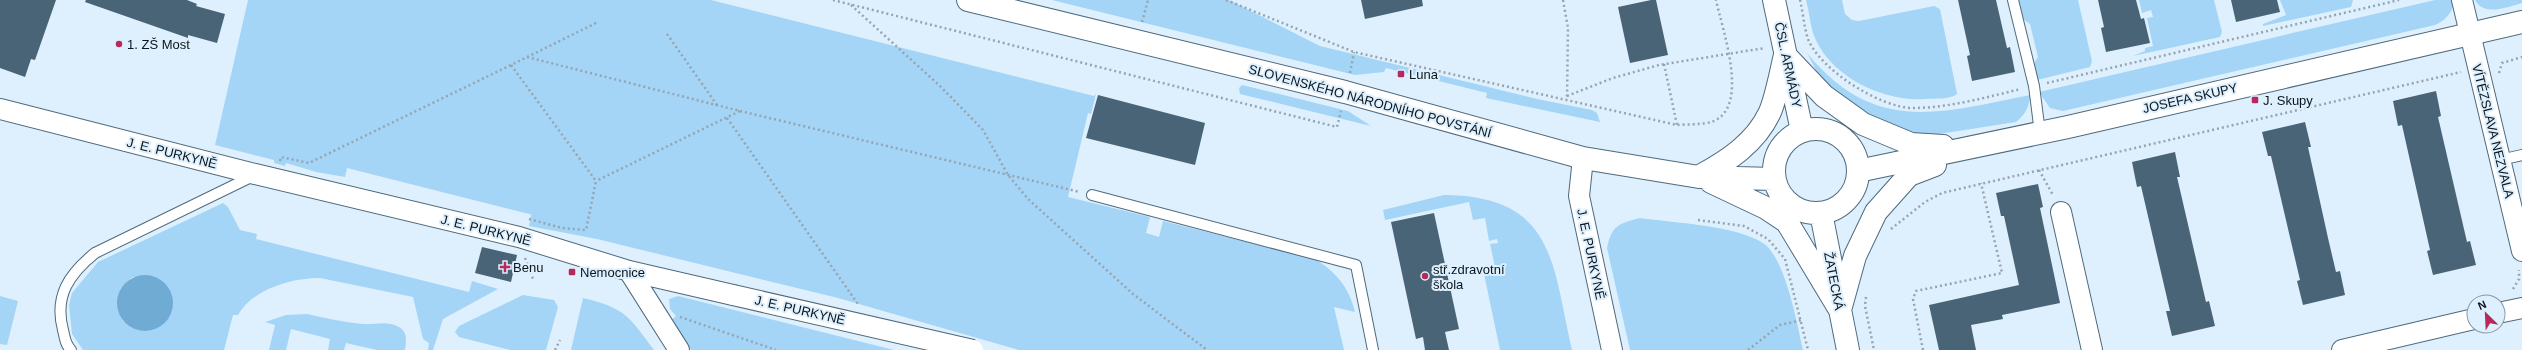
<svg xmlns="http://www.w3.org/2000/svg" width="2522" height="350" font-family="Arial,sans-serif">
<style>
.green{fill:#a4d5f7;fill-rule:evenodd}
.water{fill:#6fabd3}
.building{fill:#496477}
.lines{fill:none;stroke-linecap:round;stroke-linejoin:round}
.service-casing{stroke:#4f6a7d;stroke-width:12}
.minor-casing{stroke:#4f6a7d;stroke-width:22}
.tertiary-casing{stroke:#4f6a7d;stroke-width:24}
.path{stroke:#95a4b0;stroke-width:2.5;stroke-dasharray:2 3;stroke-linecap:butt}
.service{stroke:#fff;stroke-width:10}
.minor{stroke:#fff;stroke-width:20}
.tertiary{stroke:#fff;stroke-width:22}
.minor-bridge-casing{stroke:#4f6a7d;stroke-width:22;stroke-linecap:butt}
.minor-bridge{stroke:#fff;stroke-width:20}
.poi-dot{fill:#b7295c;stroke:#def0fd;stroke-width:1.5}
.labels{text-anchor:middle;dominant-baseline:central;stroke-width:4;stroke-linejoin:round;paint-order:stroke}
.poi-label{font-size:13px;fill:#0a151d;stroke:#def0fd;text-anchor:start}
.street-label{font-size:13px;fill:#0a151d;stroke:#def0fd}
</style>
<rect width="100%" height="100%" fill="#def0fd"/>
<path class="green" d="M248,0h463l383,96 2,-2 -5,20 -3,-1 -20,84 82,20 -4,16 13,4 4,-16 152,38c21,13 34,28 40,53l-21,-5 10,43h-325l-181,-52 -241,-59 -68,-13 2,-11h2l-186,-47 -2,9 -29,-5 -30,-9 -1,3 -11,-3v-3l-59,-15z
M1052,0h177l91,46 217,53 55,11 5,3 3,9 -114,-24 1,-5 -101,-25 -2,4 -29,3z
M1806,0h36l3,14 7,6 7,1 75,-15 6,3 17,85c-8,6 -22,4 -32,5 -43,3 -97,-23 -112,-66 -3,-10 -4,-22 -7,-33z
M2019,0h59l14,61 -2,6 -53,13 -4,-15 5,-8 -8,-33 -7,-5z
M2139,0h75l8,32 -2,5 -87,19 12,-5v-3l8,-2 -6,-28 6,-1 -2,-7 -9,3z
M2280,0h73l-2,7 -88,19v-2l23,-9z
M2435,0h19c0,11 -9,21 -19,25l-372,86 -13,-3 -11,-16z
M2475,0h47v3c-14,4 -38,14 -47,-3z
M1807,53c67,82 132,60 223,42 -1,12 -4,19 -14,27l-90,14 -28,-3 -45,-20 -35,-39z
M1242,85l106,26 23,15 -131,-32 -1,-6z
M1444,195c111,1 108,68 128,155h-72l-17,-81 12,-2 -5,-23 8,-1 -1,-4 -8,2 -4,-23 -12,2 -4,-18 -84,18 -2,-10z
M223,203l5,4 12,23 17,4 -1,5 213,53 3,-11 26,8 -55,30 -10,31h-5l1,-7 -6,-4 -10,-42 -93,-19c-29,0 -67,11 -82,37h-5l-9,35h-141l-11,-16 -3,-29 3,-12 26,-31zM133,277l38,16c2,9 1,13 -2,21 -11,24 -27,13 -46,7 -9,-16 -6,-34 10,-44z
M1640,218c34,5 95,7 123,25 22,14 34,81 40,107h-173l-23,-102c5,-23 11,-24 33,-30z
M523,295l31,5 4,7 -12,43h-36l-51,-13 -4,-5 4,-6z
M0,296l18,5 -11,44 -7,-1z
M678,296l216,54h-203l-21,-29 6,-5 -6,-7 -1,-10z
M583,298c42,10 46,18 71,52h-83z
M307,314c18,4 36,8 55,10 12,1 26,-4 37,3 9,5 7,15 6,23h-28l-31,-7 -2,7h-16l2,-11 -39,-10 -5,21h-17l6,-25 -10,-3 21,-7z"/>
<path class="water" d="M117 303a28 28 0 1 1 56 0a28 28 0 1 1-56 0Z"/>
<path class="building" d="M0,0h56l-21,60 -4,-1 -6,18 -25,-9z
M86,0h101l10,4 -1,2 29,8 -8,29 -29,-8v3l-103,-36z
M1361,0h61l1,6 -58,13z
M1651,0h5l12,55 -38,8 -12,-56z
M1958,0h38l11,48 3,-1 5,25 -43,9 -5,-25 3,-1z
M2098,0h38l5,19 3,-1 6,25 -44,9 -5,-24 3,-1z
M2231,0h46l3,12 -44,10z
M2436,91l5,25 -3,1 29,125 3,-1 6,24 -43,10 -6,-24 3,-1 -28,-125 -4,1 -5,-25z
M1098,95l107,28 -10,42 -109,-27z
M2305,122l6,25h-3l20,91 8,34 4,-1 5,24 -42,10 -6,-24 3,-1 -29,-124h-3l-6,-24z
M2175,152l5,25h-3l29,125 3,-1 6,25 -43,10 -6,-25h4l-29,-125 -4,1 -5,-25z
M2038,184l5,23 -3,1 20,95 -58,12 1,4 -32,6 5,25h-37l-10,-45 90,-20 -15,-69h-3l-5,-23z
M1434,213l25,116 -14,3 4,18h-24l-2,-13 -7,2 -25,-117z
M482,247l35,8 -6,27 -36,-9z"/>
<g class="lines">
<defs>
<path id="service" d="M2013,0l21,86 6,47
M2500,160l22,-5
M1092,195l264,70 17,85
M71,350c-6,-6 -6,-12 -8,-20 -9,-34 6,-56 32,-77l158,-77"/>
<path id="minor" d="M2462,0l60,251
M0,109l255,65 264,63 110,34 104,24
M1583,158l-4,38 33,154
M2061,212l31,138
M629,271l50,79
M2498,313l24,-5
M2342,350l132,-31"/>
<path id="tertiary" d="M968,0l377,92 238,66 116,19 75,2
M1774,0l28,131
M1785,55l39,41 39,28 48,20 32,2
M1774 171a42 42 0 1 1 84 0a42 42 0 1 1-84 0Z
M1858,171l210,-44 454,-105
M1700,176c28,-15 55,-33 69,-62 7,-14 12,-43 16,-59
M1711,182l55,26 21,14 53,88
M1821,213l27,137
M1840,310l15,-54 21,-44 33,-37 26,-10"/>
</defs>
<use href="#service" class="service-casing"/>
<use href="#minor" class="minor-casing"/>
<use href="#tertiary" class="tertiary-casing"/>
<path class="path" d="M833,0l504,127 4,-16
M1226,0l128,52 323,73c11,-1 27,0 37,-4 36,-16 8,-92 2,-121
M1563,0l5,28 -1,69
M1800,0c3,12 4,27 8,39 12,31 73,69 105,69 36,0 74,-11 108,-19
M851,5l89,81 43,44 25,45 20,24 105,95 74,56
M1142,22l6,-22
M667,34l50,71
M527,57l213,54 -144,70
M1664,64l13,61
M1350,73l4,-21
M2499,73l3,-10 20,-6
M2047,83l352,-83
M1567,96l46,-18 46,-13 106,-17
M740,111l340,81
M727,118l131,186
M280,161l1,-4 28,6 202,-98
M2039,170l14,25
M529,219l33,9 24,2 10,-49 -85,-116 87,-43
M1698,220l46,6 24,13 17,20 23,91
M1891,229l34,-27 17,-9 519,-121
M525,258l8,21
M2513,289l6,-10v-9
M1866,297l-1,9 9,44
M680,317l96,33
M555,350l5,-10
M1748,350l32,-25 22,-5
M1923,350l-10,-51 3,-8 86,-18 -21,-90"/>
<use href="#service" class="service"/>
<use href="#minor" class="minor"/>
<use href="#tertiary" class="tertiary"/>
<defs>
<path id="minor-bridge" d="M733,295l240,55"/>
</defs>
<use href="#minor-bridge" class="minor-bridge-casing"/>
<use href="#minor-bridge" class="minor-bridge"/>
</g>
<g class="poi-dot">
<circle cx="119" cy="44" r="4"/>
<rect x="1397" y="70" width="8" height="8" rx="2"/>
<rect x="2251" y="96" width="8" height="8" rx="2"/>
<path d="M503 261h4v4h4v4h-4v4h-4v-4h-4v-4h4z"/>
<rect x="568" y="268" width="8" height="8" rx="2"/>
<circle cx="1425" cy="276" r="4"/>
</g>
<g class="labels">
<g class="poi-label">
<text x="127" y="44">1. ZŠ Most</text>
<text x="1409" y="74">Luna</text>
<text x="2263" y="100">J. Skupy</text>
<text x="513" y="267">Benu</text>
<text x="1433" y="269">stř.zdravotní<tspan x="1433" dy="15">škola</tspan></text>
<text x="580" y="272">Nemocnice</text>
</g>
<g class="street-label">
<text transform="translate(1788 65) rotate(78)">ČSL. ARMÁDY</text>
<text transform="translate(2190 98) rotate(-13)">JOSEFA SKUPY</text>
<text transform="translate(1370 101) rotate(15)">SLOVENSKÉHO NÁRODNÍHO POVSTÁNÍ</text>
<text transform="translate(2493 131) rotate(76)">VÍTĚZSLAVA NEZVALA</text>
<text transform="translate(172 153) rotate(14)">J. E. PURKYNĚ</text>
<text transform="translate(486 230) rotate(14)">J. E. PURKYNĚ</text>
<text transform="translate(1591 254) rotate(78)">J. E. PURKYNĚ</text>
<text transform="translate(1834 281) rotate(79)">ŽATECKÁ</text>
<text transform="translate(800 310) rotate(13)">J. E. PURKYNĚ</text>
</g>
</g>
<g transform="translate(2486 314) rotate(336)"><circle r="19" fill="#def0fd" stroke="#8998a3"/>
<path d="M0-3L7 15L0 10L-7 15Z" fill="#b7295c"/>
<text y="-6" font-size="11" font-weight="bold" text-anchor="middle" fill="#0a151d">N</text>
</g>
</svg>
